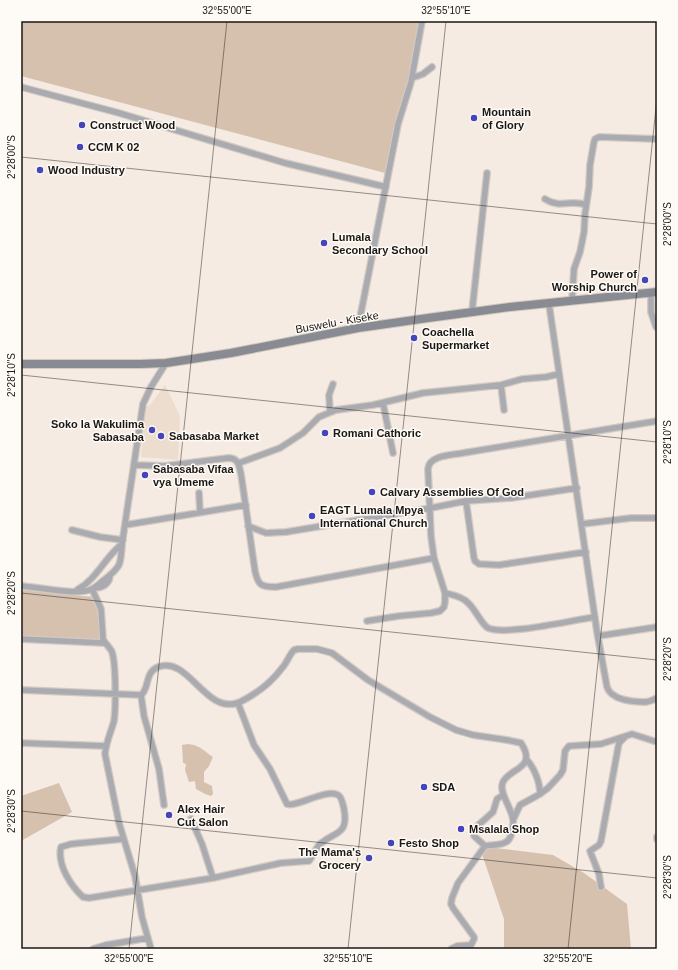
<svg xmlns="http://www.w3.org/2000/svg" width="678" height="970" font-family="Helvetica,sans-serif">
<style>
.built{fill:#edddcf}
.green{fill:#d6c1af}
.lines{fill:none;stroke-linecap:round;stroke-linejoin:round}
.stream{stroke:#bbc2eb;stroke-width:1.5}
.minor-casing{stroke:#d2c9c2;stroke-width:8}
.secondary-casing{stroke:#d2c9c2;stroke-width:10}
.minor{stroke:#aaabb0;stroke-width:5.5}
.secondary{stroke:#898b92;stroke-width:8}
.ticks{fill:none;stroke:#1b1714;stroke-width:1;stroke-opacity:0.45}
.poi-dot{fill:#4544b9;stroke:#fefaf6;stroke-width:1.5}
.labels{text-anchor:middle;dominant-baseline:central;stroke-width:3;stroke-linejoin:round;paint-order:stroke}
.poi-label{font-size:11px;font-weight:bold;fill:#1b1714;stroke:#fefaf6;text-anchor:start}
.street-label{font-size:11px;fill:#1b1714;stroke:#fefaf6}
.neatline{fill:none;stroke:#1b1714;stroke-width:1.5}
.ticks-label{font-size:10px;text-anchor:middle;fill:#1b1714}
</style>
<rect width="100%" height="100%" fill="#f5ebe3"/>
<path class="built" d="M165,385l15,31 -2,44 -37,-3 4,-51h4z"/>
<path class="green" d="M21,21h400l-12,58 -24,94 -364,-97z
M21,590l74,7 8,46 -82,-5z
M188,744c14,2 14,6 25,13l-4,9 -5,6v10l8,4 1,8 -2,2 -6,-2 -9,-5 -1,-8 -6,1 -4,-12 1,-6 -3,-1 -1,-18z
M59,783l13,29 -51,29v-45z
M488,847l65,8 31,18 43,31 4,45h-127v-30l-22,-65z"/>
<g class="lines">
<path class="stream" d="M21,942l1,7"/>
<defs>
<path id="minor" d="M412,78l11,-4 9,-7
M21,87l98,26 166,50 101,24
M545,199c15,10 27,0 41,6
M651,292v20l5,15
M572,301l2,-32 6,-17 4,-20 1,-18 4,-27 1,-22 4,-23 1,-3 4,-2 58,2
M549,304l48,328 10,55c4,13 26,15 38,15 4,0 8,-2 12,-4
M472,312l15,-139
M358,328l40,-204 13,-42 11,-61
M501,385l3,25
M383,403l10,50
M330,412l-1,-17 4,-11
M239,463l41,-15 23,-15 16,-16 17,-7 37,-5 50,-12 78,-8 21,-6 24,-2 13,-3
M135,465l30,1 63,-8c11,0 11,8 13,16l14,97c3,14 6,16 21,16l158,-29
M199,493l1,19
M466,501l8,57 1,3 4,3 20,1 87,-13
M582,524l49,-6h26
M125,525l121,-20
M248,526l18,7 20,-1 145,-24 35,-7 45,-3 66,-10
M72,530l28,7 23,3
M21,586c16,1 57,10 71,3 4,-2 8,-6 12,-9 17,-13 17,-16 18,-36l21,-140 8,-17 15,-24
M94,588c9,0 16,-5 16,-13
M92,589l9,20 2,30c2,5 7,8 9,13 4,12 4,55 2,69 -3,11 -8,21 -9,33l14,69 16,53 7,41 9,32
M77,590c20,-11 28,-33 45,-46
M445,593c7,2 16,3 22,9 8,6 14,22 21,26 19,8 84,-8 107,-11
M367,621l32,-5 32,-3 9,-2 4,-4 1,-5v-9l-11,-35 -3,-22 -3,-67c1,-14 24,-14 35,-16l194,-32
M598,636l59,-9
M21,639l83,4
M21,690l120,5c9,-7 3,-22 17,-28 31,-12 48,50 82,35 16,-8 31,-19 42,-34 5,-5 7,-13 12,-18l4,-1h19l15,4 36,27 62,37 26,13 17,5 34,5 14,3c17,26 -12,25 -18,39 -5,10 9,26 10,38 1,3 -1,8 -1,12 -1,4 -2,8 -6,10 -6,4 -14,2 -21,4l-27,37 -6,15 -1,6 2,4 21,29v2l-3,6 -14,1 -6,3
M141,695l3,21 15,53 5,36
M21,743l85,3
M526,759c8,8 14,23 14,35
M191,819l11,25 11,34
M513,820l7,-15 20,-11 8,-6 12,-13 3,-5 2,-19 4,-5 32,-2 31,-10 25,8
M123,839l-52,5 -10,3c-4,18 10,39 22,50l6,1 124,-20 68,-15 28,-2c4,-5 6,-11 10,-16 15,-14 30,-9 25,-36 -1,-4 -2,-12 -6,-14 -11,-7 -43,13 -51,9l-17,-35 -16,-24 -16,-42
M657,839v-2
M485,846l-11,-10v-7l19,-17 4,-13 6,-4
M601,887l-2,-13 -9,-23 9,-6 2,-4 17,-93 1,-5 6,-6
M93,949l13,-4 42,-7"/>
<path id="secondary" d="M21,364h119l26,-1 65,-10 127,-25 70,-10 82,-11 147,-15"/>
</defs>
<use href="#minor" class="minor-casing"/>
<use href="#secondary" class="secondary-casing"/>
<use href="#minor" class="minor"/>
<use href="#secondary" class="secondary"/>
</g>
<path class="ticks" d="M21,157l636,67M21,375l636,67M21,593l636,67M21,811l636,67M129,949l98,-928M348,949l98,-928M568,949l89,-851"/>
<g class="poi-dot">
<circle cx="474" cy="118" r="4"/>
<circle cx="82" cy="125" r="4"/>
<circle cx="80" cy="147" r="4"/>
<circle cx="40" cy="170" r="4"/>
<circle cx="324" cy="243" r="4"/>
<circle cx="645" cy="280" r="4"/>
<circle cx="414" cy="338" r="4"/>
<circle cx="152" cy="430" r="4"/>
<circle cx="325" cy="433" r="4"/>
<circle cx="161" cy="436" r="4"/>
<circle cx="145" cy="475" r="4"/>
<circle cx="372" cy="492" r="4"/>
<circle cx="312" cy="516" r="4"/>
<circle cx="424" cy="787" r="4"/>
<circle cx="169" cy="815" r="4"/>
<circle cx="461" cy="829" r="4"/>
<circle cx="391" cy="843" r="4"/>
<circle cx="369" cy="858" r="4"/>
</g>
<g class="labels">
<g class="poi-label">
<text x="482" y="112">Mountain<tspan x="482" dy="13">of Glory</tspan></text>
<text x="90" y="125">Construct Wood</text>
<text x="88" y="147">CCM K 02</text>
<text x="48" y="170">Wood Industry</text>
<text x="332" y="237">Lumala<tspan x="332" dy="13">Secondary School</tspan></text>
<text x="637" y="274" text-anchor="end">Power of<tspan x="637" dy="13">Worship Church</tspan></text>
<text x="422" y="332">Coachella<tspan x="422" dy="13">Supermarket</tspan></text>
<text x="144" y="424" text-anchor="end">Soko la Wakulima<tspan x="144" dy="13">Sabasaba</tspan></text>
<text x="333" y="433">Romani Cathoric</text>
<text x="169" y="436">Sabasaba Market</text>
<text x="153" y="469">Sabasaba Vifaa<tspan x="153" dy="13">vya Umeme</tspan></text>
<text x="380" y="492">Calvary Assemblies Of God</text>
<text x="320" y="510">EAGT Lumala Mpya<tspan x="320" dy="13">International Church</tspan></text>
<text x="432" y="787">SDA</text>
<text x="177" y="809">Alex Hair<tspan x="177" dy="13">Cut Salon</tspan></text>
<text x="469" y="829">Msalala Shop</text>
<text x="399" y="843">Festo Shop</text>
<text x="361" y="852" text-anchor="end">The Mama's<tspan x="361" dy="13">Grocery</tspan></text>
</g>
<g class="street-label">
<text transform="translate(337 322) rotate(-10)">Buswelu - Kiseke</text>
</g>
</g>
<rect width="678" height="970" fill="none" stroke="#fefaf6" stroke-width="44"/>
<rect x="22" y="22" width="634" height="926" class="neatline"/>
<g class="ticks-label">
<text x="227" y="14">32°55'00"E</text>
<text x="446" y="14">32°55'10"E</text>
<text transform="translate(11 157) rotate(-90)" y="4">2°28'00"S</text>
<text transform="translate(667 224) rotate(-90)" y="4">2°28'00"S</text>
<text transform="translate(11 375) rotate(-90)" y="4">2°28'10"S</text>
<text transform="translate(667 442) rotate(-90)" y="4">2°28'10"S</text>
<text transform="translate(11 593) rotate(-90)" y="4">2°28'20"S</text>
<text transform="translate(667 659) rotate(-90)" y="4">2°28'20"S</text>
<text transform="translate(11 811) rotate(-90)" y="4">2°28'30"S</text>
<text transform="translate(667 877) rotate(-90)" y="4">2°28'30"S</text>
<text x="129" y="962">32°55'00"E</text>
<text x="348" y="962">32°55'10"E</text>
<text x="568" y="962">32°55'20"E</text>
</g>
</svg>
